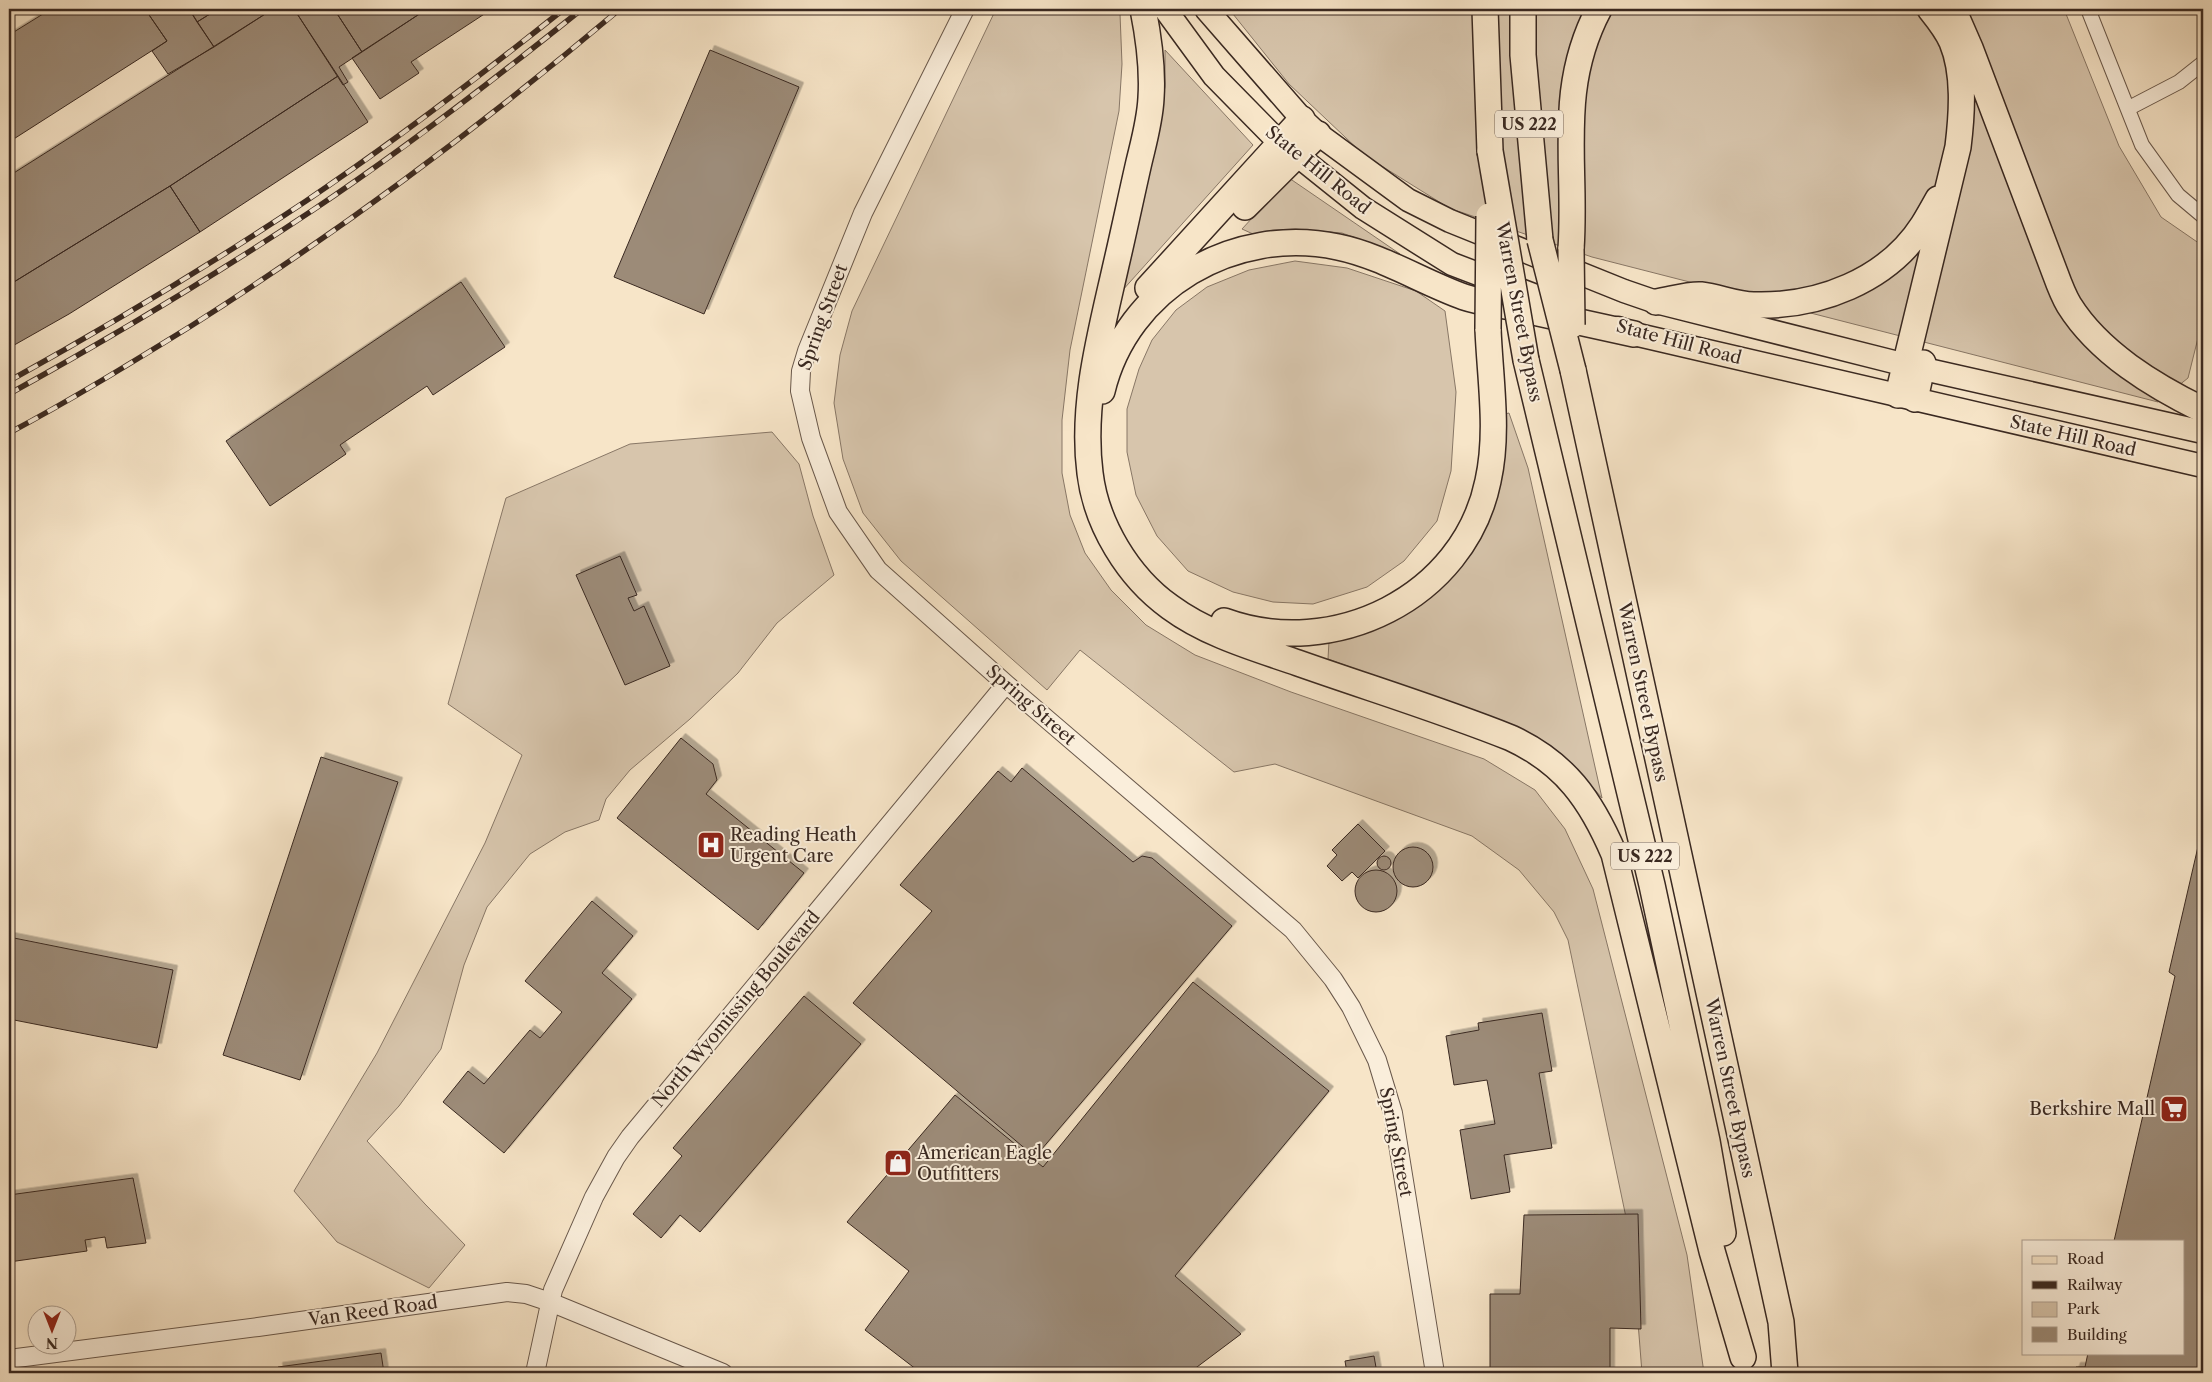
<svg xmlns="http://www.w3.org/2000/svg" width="2212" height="1382" font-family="'Libre Caslon Text',serif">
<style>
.green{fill:#d7c5ac;stroke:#876}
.building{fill:#9c8b78;stroke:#3a2921;filter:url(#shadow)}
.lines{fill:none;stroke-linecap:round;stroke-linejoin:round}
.minor-casing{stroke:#69584b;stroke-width:16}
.tertiary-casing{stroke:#69584b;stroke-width:20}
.primary-casing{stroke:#3a2921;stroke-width:25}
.motorway-casing{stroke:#3a2921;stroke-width:28}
.minor{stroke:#faeedb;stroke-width:14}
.tertiary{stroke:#faeedb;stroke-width:18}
.primary{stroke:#f7e5c8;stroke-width:22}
.motorway{stroke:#f7e5c8;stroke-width:25}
.rail-casing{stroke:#3a2921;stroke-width:5.5}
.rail{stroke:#faeedb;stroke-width:4;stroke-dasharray:11;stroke-linecap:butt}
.motorway-bridge-casing{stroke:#3a2921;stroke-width:28;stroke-linecap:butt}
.motorway-bridge{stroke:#f7e5c8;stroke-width:25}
.labels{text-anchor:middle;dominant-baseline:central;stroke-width:4;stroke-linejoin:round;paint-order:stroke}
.shield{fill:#faeedb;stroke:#746459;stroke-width:1}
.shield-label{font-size:16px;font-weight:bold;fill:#3a2921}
.street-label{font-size:18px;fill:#3a2921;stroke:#faeedb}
.poi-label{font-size:18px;fill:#3a2921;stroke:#faeedb;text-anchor:start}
</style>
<defs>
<filter id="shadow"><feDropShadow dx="4.5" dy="-4.5" stdDeviation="0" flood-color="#0004"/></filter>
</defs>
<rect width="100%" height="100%" fill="#f7e5c8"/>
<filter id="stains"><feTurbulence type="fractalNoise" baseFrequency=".004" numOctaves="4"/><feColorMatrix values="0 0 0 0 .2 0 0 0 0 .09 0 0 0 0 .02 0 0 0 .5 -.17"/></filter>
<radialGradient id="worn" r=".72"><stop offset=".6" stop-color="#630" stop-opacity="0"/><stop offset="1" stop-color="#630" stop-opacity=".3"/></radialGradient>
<path class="green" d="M996,9h122l2,5 2,50 -3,47 -49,239 -8,70v53l8,42 15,38 26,37 35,35 49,30 96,37 193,67 51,31 30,39 28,60 94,366 17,118h-62l-10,-127 -64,-306 -14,-28 -35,-42 -47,-34 -197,-72 -41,8 -154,-122 -33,40 -146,-129 -38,-48 -20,-54 -9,-56 6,-48 12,-44z
M1229,9h835l55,137 42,71 42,29v72l-15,60 -30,24 -566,-145 -143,-49 -85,-53 -75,-71z
M1165,50l88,95 -132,147 44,-205z
M1289,178l111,76 -58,-21 -47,-4 -22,1 -20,4 -11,-5z
M1295,261l52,7 69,23 29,20 11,81 -5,79 -14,50 -33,40 -37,26 -54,17 -40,-2 -40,-10 -45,-21 -31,-35 -21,-41 -9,-43v-43l12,-40 13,-29 24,-30 31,-23 42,-17z
M1509,413l19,55 74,330c-24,-28 -43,-45 -73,-65l-201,-74 1,-18 124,-69 48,-157z
M772,432l27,32 14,52 21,59 -57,48 -39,50 -48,46 -60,51 -24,29 -7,21 -34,12 -35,22 -43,53 -23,58 -23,84 -42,57 -32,35 58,63 40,41 -36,43 -92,-46 -43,-51 83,-138 108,-210 37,-88 -74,-51 58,-206 124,-54z"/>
<path class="building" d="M51,9h94l22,32 -158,101v-107z
M145,9h44l25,38 -46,27 -16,-23 15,-10z
M189,9h29l-21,13z
M218,9h55l-59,38 -17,-25z
M273,9h21l44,67 -168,110 -161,99v-109z
M294,9h40l28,43 -23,15 9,15 -5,3z
M334,9h93l-65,43z
M427,9h65l-81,53 8,11 -39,26 -28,-41z
M710,50l89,37 -95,227 -90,-37z
M338,76l30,46 -168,110 -30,-46z
M170,186l30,46 -131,82 -60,34v-63z
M461,282l44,65 -72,48 -6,-9 -87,59 6,9 -76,52 -44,-65z
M620,556l17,39 -9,3 6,13 10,-5 26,60 -45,19 -49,-110z
M681,738l32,26 4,16 -11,14 98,79 -46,57 -141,-112z
M321,757l77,25 -98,298 -77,-25z
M1022,768l111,94 9,-6 10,2 80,68 -197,231 -182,-154 79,-92 -32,-26 98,-114 13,11z
M1358,824l27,27 -27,27 -6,-6 -10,9 -15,-15 10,-11 -5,-5z
M2203,825v548h-129l2,-6h9l3,-14h95v-112h-69l61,-265 -6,-4z
M1393 867a20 20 0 1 1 40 0a20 20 0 1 1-40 0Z
M1377 863a7 7 0 1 1 14 0a7 7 0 1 1-14 0Z
M1355 891a21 21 0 1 1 42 0a21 21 0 1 1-42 0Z
M592,901l41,35 -31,37 30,26 -128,154 -61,-51 25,-31 16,13 46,-54 10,8 22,-26 -37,-31z
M9,937l164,33 -16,78 -148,-29z
M1193,982l136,109 -154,185 66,58 -52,39h-268l-56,-43 44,-59 -62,-49 108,-127 88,72z
M804,996l57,48 -161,188 -20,-17 -19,23 -28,-24 49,-58 -9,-8z
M1542,1013l10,58 -13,2 13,75 -48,7 6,37 -39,7 -11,-69 35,-6 -8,-44 -33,5 -8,-49 33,-6 -1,-7z
M133,1178l13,65 -39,5 -2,-11 -20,3 2,11 -78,11v-67z
M1638,1214l3,115 -31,-1v45h-120v-79h30l4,-79z
M381,1353l3,20h-105l-1,-6z
M1374,1356l3,17h-30l-2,-12z"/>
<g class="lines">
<defs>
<path id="minor" d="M2088,9l54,136 36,50 25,21
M2129,108l50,-26 24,-19"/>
<path id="tertiary" d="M965,9l-102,204 -56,138 -6,20 -1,20 11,47 27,74 40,58 128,114 287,246 40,49 18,28 26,53 16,53 42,260
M9,1359l249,-32 249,-35 19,2 24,8 173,71
M535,1373l18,-83 41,-93 22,-40 14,-20 376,-453"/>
<path id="primary" d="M1165,9l49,67 58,59 91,73 89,56 118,45
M1206,9l96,110 16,15 90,66 42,21 174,70 32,11 250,63 297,67
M1618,328l16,6 569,132"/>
<path id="motorway" d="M1143,9c6,30 10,59 8,89 -1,22 -7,43 -12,64 -8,35 -15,69 -23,103 -15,67 -35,138 -26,208 6,51 38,104 80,134 38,28 85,41 128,56 71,25 143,47 213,75 54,25 80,62 103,116l98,397 31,106
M1485,9l5,142
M1523,9v46l17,185
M1953,9l17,39 85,225c4,11 8,22 14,32 30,48 85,81 134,105
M1245,207l73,-73
M1571,249c6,-85 -15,-159 28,-240
M1148,288l154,-169
M1656,302c14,-2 32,-8 45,-7 18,2 35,10 53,10 64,2 133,-24 169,-80 5,-8 10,-17 15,-26
M1526,360l126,525 55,256 16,92
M1573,370l208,952 4,51
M1102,391c25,-104 132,-166 236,-144 44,9 84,35 126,50 18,6 38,8 56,12 38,8 76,17 114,25
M1898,395l60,-248c4,-33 7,-74 -6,-105 -5,-12 -14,-23 -22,-33
M1915,399l8,-36
M1224,621c109,40 240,-23 264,-140 11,-49 2,-102 0,-152"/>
</defs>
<use href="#minor" class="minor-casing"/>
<use href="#tertiary" class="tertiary-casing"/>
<use href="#primary" class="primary-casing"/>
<use href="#motorway" class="motorway-casing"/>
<use href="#minor" class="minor"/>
<use href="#tertiary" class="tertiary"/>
<use href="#primary" class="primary"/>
<use href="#motorway" class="motorway"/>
<defs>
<path id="rail" d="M9,381c101,-56 201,-116 297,-180 89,-60 174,-125 258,-192
M9,394c103,-57 205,-118 304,-184 93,-62 182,-131 269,-201
M9,433c62,-33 122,-70 182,-107 151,-96 293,-202 429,-317"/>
</defs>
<use href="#rail" class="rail-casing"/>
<use href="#rail" class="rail"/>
<defs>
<path id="motorway-bridge" d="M1490,151l36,209
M1540,240l33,130
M1571,249l1,76
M1488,329l1,-113"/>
</defs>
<use href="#motorway-bridge" class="motorway-bridge-casing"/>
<use href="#motorway-bridge" class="motorway-bridge"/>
</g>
<defs>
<symbol id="hospital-square" viewBox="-11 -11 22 22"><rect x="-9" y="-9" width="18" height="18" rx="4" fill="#8f2418" stroke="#faeedb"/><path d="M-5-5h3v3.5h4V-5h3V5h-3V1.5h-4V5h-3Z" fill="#fff"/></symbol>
<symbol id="supermarket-square" viewBox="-11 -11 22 22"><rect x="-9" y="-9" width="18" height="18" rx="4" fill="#8f2418" stroke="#faeedb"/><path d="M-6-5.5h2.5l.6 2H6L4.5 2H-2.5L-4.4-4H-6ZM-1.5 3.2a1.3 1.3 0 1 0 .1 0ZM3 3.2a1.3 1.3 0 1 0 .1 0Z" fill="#fff"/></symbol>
<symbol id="shop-square" viewBox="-11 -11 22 22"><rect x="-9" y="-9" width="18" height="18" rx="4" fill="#8f2418" stroke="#faeedb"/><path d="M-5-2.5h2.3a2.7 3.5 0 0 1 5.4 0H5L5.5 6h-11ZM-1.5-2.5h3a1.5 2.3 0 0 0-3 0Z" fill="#fff"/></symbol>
</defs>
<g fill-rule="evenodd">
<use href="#hospital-square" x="695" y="829" width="32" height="32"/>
<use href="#supermarket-square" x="2158" y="1093" width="32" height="32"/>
<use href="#shop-square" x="882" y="1147" width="32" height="32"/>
</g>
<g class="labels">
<g class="shield">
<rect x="1495" y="110.5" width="68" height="27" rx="4"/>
<rect x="1611" y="842.5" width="68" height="27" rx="4"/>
</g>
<g class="shield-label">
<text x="1529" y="124">US 222</text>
<text x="1645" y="856">US 222</text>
</g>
<g class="street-label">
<text transform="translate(1318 170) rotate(39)">State Hill Road</text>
<text transform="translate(1519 312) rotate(79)">Warren Street Bypass</text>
<text transform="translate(823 317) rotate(-70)">Spring Street</text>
<text transform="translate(1679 342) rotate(15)">State Hill Road</text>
<text transform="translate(2073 436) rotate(13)">State Hill Road</text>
<text transform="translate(1643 692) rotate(78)">Warren Street Bypass</text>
<text transform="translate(1031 705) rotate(41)">Spring Street</text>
<text transform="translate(736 1009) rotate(-50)">North Wyomissing Boulevard</text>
<text transform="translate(1730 1088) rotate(78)">Warren Street Bypass</text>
<text transform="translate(1396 1142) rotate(79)">Spring Street</text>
<text transform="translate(373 1311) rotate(-8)">Van Reed Road</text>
</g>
<g class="poi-label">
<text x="730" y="835">Reading Heath<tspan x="730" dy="21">Urgent Care</tspan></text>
<text x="2155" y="1109" text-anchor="end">Berkshire Mall</text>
<text x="917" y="1153">American Eagle<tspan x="917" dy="21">Outfitters</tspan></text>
</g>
</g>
<rect width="2212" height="1382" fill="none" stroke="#f7e5c8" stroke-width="30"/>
<rect x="10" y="10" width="2192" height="1362" fill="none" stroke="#3a2921" stroke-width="2.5"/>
<rect x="15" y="15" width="2182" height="1352" fill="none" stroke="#3a2921"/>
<rect x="2022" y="1240" width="162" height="115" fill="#faeedb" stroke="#ad9f91"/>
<rect x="2032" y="1256" width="25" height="8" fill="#f7e5c8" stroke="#ad9f91"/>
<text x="2067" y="1264" font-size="15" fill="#3a2921">Road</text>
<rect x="2032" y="1281" width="25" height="8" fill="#3a2921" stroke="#ad9f91"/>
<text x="2067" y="1290" font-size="15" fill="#3a2921">Railway</text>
<rect x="2032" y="1302" width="25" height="15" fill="#d7c5ac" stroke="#ad9f91"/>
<text x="2067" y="1314" font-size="15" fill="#3a2921">Park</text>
<rect x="2032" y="1327" width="25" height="15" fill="#9c8b78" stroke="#ad9f91"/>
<text x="2067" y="1340" font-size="15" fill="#3a2921">Building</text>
<g transform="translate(52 1330) rotate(180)"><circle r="24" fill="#faeedb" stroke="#ad9f91"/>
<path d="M0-4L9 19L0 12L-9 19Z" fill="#8f2418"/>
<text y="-8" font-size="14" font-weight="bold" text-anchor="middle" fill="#3a2921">N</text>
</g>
<rect width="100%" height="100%" filter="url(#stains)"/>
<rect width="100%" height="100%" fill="url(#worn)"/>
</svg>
